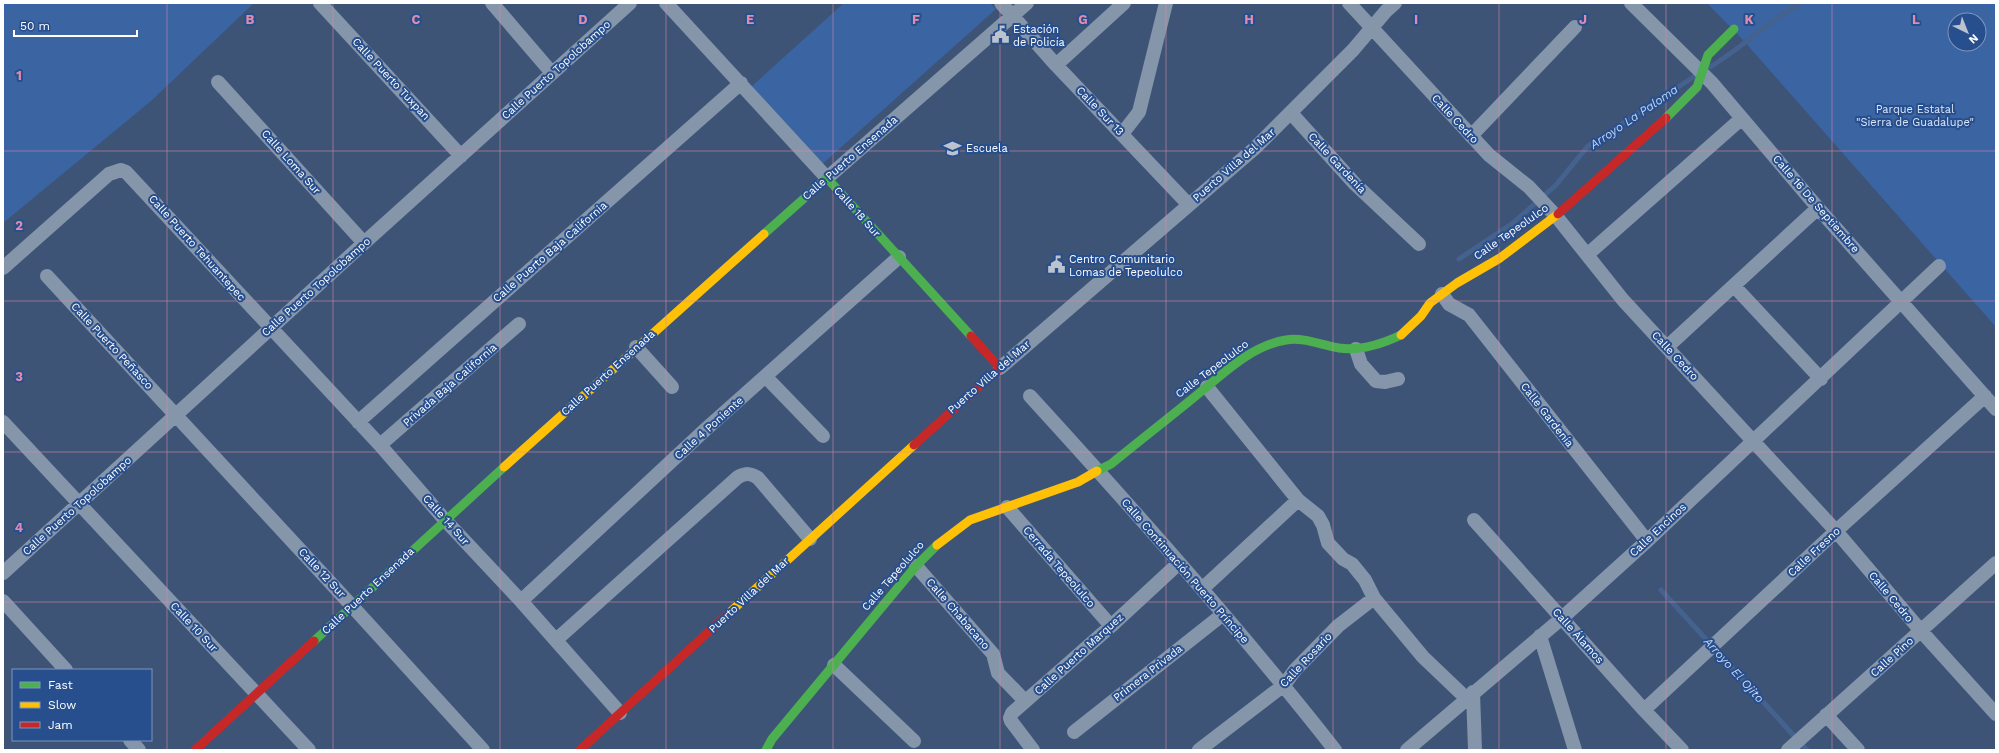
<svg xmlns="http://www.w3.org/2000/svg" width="1999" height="753" font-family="'Work Sans',sans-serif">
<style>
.green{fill:#3b64a3;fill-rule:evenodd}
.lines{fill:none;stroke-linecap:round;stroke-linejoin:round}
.stream{stroke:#45618e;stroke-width:5}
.street{stroke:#8595aa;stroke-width:14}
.fast{stroke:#4caf50;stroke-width:9}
.slow{stroke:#ffc107;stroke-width:9}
.jam{stroke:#c62828;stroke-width:9}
.grid{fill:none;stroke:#e08cad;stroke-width:1;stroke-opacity:0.55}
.labels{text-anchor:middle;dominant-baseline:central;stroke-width:4;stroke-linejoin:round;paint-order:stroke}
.poi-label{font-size:11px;fill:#fff;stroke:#274e8d;text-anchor:start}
.street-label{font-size:11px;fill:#fff;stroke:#274e8d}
.park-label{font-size:11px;fill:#dbe6f8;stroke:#274e8d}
.water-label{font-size:12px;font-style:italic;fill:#c2d5f2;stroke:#274e8d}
.grid-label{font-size:13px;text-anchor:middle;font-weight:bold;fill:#e08cad;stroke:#274e8d;stroke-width:4;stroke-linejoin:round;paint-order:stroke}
</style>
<rect width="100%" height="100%" fill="#3e5476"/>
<path class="green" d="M3,3h251l-103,98 -148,122z
M844,3h146l6,6 -177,158 -68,-80z
M1707,3h289v324l-253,-287zM1955,20h24v24h-24z"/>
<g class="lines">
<path class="stream" d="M1710,67c32,-19 58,-46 91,-64
M1459,259l54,-36 43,-38 32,-39 107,-70
M1661,590l146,160"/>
<path class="street" d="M320,3l141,153
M492,3l60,70
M666,3l161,175 200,-175
M1001,3l55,62 132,139
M1349,3l140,152 40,32 27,29 67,84 213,231 85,100 75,83
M1631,3l81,80 106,125 178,201
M1056,65l68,-62
M218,82l146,161
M1291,113l64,71 64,60
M1122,134l17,-22 27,-109
M1471,136l104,-109
M1588,254l153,-135
M3,268l106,-94 12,-4 5,2 254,273 65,75 76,81 99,112
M47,276l305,330 131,144
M1734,286l87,93
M1442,294l7,10 20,11 178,226
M636,347l36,40
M1667,347l151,-139
M1356,349l5,15 15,17 9,1 13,-3
M1000,368l255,-220 98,-98 33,-39 9,-8
M766,377l57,59
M1207,387l91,113 20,16 5,9 5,18 15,16 9,5 13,16 9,18 49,59 43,41
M1030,396c105,115 209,232 305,354
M3,422l306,328
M358,422l383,-339
M380,445l139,-121
M1007,507l104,119
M1474,520l170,190 38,40
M916,566l77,88 5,19 27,28
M3,573l361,-330 266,-240
M1202,589l96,-89
M3,601l63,69
M521,601l185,-172 193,-172
M1540,636l35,114
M556,640l182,-163c8,-4 13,-4 20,1l52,61
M834,665l80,76
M1473,692l2,58
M1644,710l192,-179 149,-135
M1826,715l32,35
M1074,732l148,-117
M130,740l9,10
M1033,750l-22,-29 -1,-3 2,-5 99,-87 68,-63
M1199,750l85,-65 11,-15 43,-44 36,-28
M1407,750l155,-132 85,-77 292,-275
M1788,750l208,-187"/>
<path class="fast" d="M1666,118l31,-31 11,-32 26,-26
M764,234l63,-56 144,158
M1097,471l14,-7c27,-22 54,-43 81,-65 28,-22 57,-53 94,-59 18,-3 35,5 53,8 21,3 43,-4 62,-13
M314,641l190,-174
M766,750l6,-11 144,-173 21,-21"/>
<path class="slow" d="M1401,335l20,-19 9,-13 27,-20 43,-25 58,-44
M504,467l260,-233
M937,545l33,-25 108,-38 19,-11
M728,614l186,-169"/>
<path class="jam" d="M1558,214l108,-96
M914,445l86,-77 -29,-32
M195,750l119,-109
M580,750l148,-136"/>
</g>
<path class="grid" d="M167,3v747M333,3v747M500,3v747M666,3v747M833,3v747M1000,3v747M1166,3v747M1333,3v747M1499,3v747M1666,3v747M1832,3v747M3,151h1993M3,301h1993M3,452h1993M3,602h1993"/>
<defs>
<symbol id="civic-bare" viewBox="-9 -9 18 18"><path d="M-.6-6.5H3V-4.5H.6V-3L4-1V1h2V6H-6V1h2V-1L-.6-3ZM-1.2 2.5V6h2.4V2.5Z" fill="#bbc3cf" stroke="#274e8d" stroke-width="2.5" paint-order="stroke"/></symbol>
<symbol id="school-bare" viewBox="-9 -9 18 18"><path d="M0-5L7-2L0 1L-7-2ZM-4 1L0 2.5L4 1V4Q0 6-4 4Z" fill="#bbc3cf" stroke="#274e8d" stroke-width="2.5" paint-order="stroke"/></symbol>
</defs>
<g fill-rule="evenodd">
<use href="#civic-bare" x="988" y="22" width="25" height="25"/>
<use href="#school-bare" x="940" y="136" width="25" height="25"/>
<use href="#civic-bare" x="1044" y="252" width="25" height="25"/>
</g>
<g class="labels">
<g class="poi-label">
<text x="1013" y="29">Estación<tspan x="1013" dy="13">de Policía</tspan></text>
<text x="966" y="148">Escuela</text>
<text x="1069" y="259">Centro Comunitario<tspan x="1069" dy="13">Lomas de Tepeolulco</tspan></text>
</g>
<g class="street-label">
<text transform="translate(556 70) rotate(-42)">Calle Puerto Topolobampo</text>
<text transform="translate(391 79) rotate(47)">Calle Puerto Tuxpan</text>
<text transform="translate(1100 111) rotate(46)">Calle Sur 13</text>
<text transform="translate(1455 119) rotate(47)">Calle Cedro</text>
<text transform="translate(850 158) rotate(-41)">Calle Puerto Ensenada</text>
<text transform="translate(291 162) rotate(48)">Calle Loma Sur</text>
<text transform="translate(1337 163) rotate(47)">Calle Gardenía</text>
<text transform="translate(1234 165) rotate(-41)">Puerto Villa del Mar</text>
<text transform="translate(1816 204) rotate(49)">Calle 16 De Septiembre</text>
<text transform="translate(857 212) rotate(48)">Calle 18 Sur</text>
<text transform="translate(1511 232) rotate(-35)">Calle Tepeolulco</text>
<text transform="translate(197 248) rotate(48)">Calle Puerto Tehuantepec</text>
<text transform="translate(550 252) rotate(-41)">Calle Puerto Baja California</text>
<text transform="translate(316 287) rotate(-42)">Calle Puerto Topolobampo</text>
<text transform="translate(112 346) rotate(47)">Calle Puerto Peñasco</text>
<text transform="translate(1675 356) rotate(47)">Calle Cedro</text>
<text transform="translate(1212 369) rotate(-37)">Calle Tepeolulco</text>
<text transform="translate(608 373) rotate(-42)">Calle Puerto Ensenada</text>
<text transform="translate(989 377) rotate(-41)">Puerto Villa del Mar</text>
<text transform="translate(450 385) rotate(-41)">Privada Baja California</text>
<text transform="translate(1547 415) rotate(52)">Calle Gardenía</text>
<text transform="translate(709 428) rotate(-42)">Calle 4 Poniente</text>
<text transform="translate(77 506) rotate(-42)">Calle Puerto Topolobampo</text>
<text transform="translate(446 520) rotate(48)">Calle 14 Sur</text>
<text transform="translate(1658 530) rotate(-43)">Calle Encinos</text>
<text transform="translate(1814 552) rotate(-43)">Calle Fresno</text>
<text transform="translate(1059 567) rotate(49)">Cerrada Tepeolulco</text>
<text transform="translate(1185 571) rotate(49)">Calle Continuación Puerto Príncipe</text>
<text transform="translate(322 573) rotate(47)">Calle 12 Sur</text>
<text transform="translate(893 576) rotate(-49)">Calle Tepeolulco</text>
<text transform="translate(368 591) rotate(-43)">Calle Puerto Ensenada</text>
<text transform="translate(749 595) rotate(-43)">Puerto Villa del Mar</text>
<text transform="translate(1891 597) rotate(50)">Calle Cedro</text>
<text transform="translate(958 614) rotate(49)">Calle Chabacano</text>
<text transform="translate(194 627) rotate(47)">Calle 10 Sur</text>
<text transform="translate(1578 636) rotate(48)">Calle Álamos</text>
<text transform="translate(1079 654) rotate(-42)">Calle Puerto Marquez</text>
<text transform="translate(1892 657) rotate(-42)">Calle Pino</text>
<text transform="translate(1306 660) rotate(-47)">Calle Rosario</text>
<text transform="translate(1148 673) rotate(-38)">Primera Privada</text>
</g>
<g class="park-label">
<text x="1915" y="109">Parque Estatal<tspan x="1915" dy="13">"Sierra de Guadalupe"</tspan></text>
</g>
<g class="water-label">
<text transform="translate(1634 117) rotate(-34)">Arroyo La Paloma</text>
<text transform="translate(1734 670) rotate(48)">Arroyo El Ojito</text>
</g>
</g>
<g class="grid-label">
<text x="250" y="24">B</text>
<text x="416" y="24">C</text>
<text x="583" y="24">D</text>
<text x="750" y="24">E</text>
<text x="916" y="24">F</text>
<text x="1083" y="24">G</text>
<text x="1249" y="24">H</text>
<text x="1416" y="24">I</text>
<text x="1583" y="24">J</text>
<text x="1749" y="24">K</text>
<text x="1916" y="24">L</text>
<text x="19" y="80">1</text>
<text x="19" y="230">2</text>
<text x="19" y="381">3</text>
<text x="19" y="532">4</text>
</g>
<rect width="1999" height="753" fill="none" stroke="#ffffff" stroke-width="8"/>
<rect x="12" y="669" width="140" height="72" fill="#274e8d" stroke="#7d95bb"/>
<rect x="20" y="682" width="20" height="6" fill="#4caf50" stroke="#7d95bb"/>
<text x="48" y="689" font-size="12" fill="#ffffff">Fast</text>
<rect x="20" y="702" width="20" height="6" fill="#ffc107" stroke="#7d95bb"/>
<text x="48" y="709" font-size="12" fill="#ffffff">Slow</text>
<rect x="20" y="722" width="20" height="6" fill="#c62828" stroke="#7d95bb"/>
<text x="48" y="729" font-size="12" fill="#ffffff">Jam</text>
<g transform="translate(1967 32) rotate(137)"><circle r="19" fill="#274e8d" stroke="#7d95bb"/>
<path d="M0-3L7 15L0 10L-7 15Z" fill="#bbc3cf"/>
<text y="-6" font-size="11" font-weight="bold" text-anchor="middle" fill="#ffffff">N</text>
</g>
<path d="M14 30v6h123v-6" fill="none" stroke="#ffffff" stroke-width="2"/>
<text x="20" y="30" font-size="12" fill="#ffffff" stroke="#274e8d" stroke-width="3" paint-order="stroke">50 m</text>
</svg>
